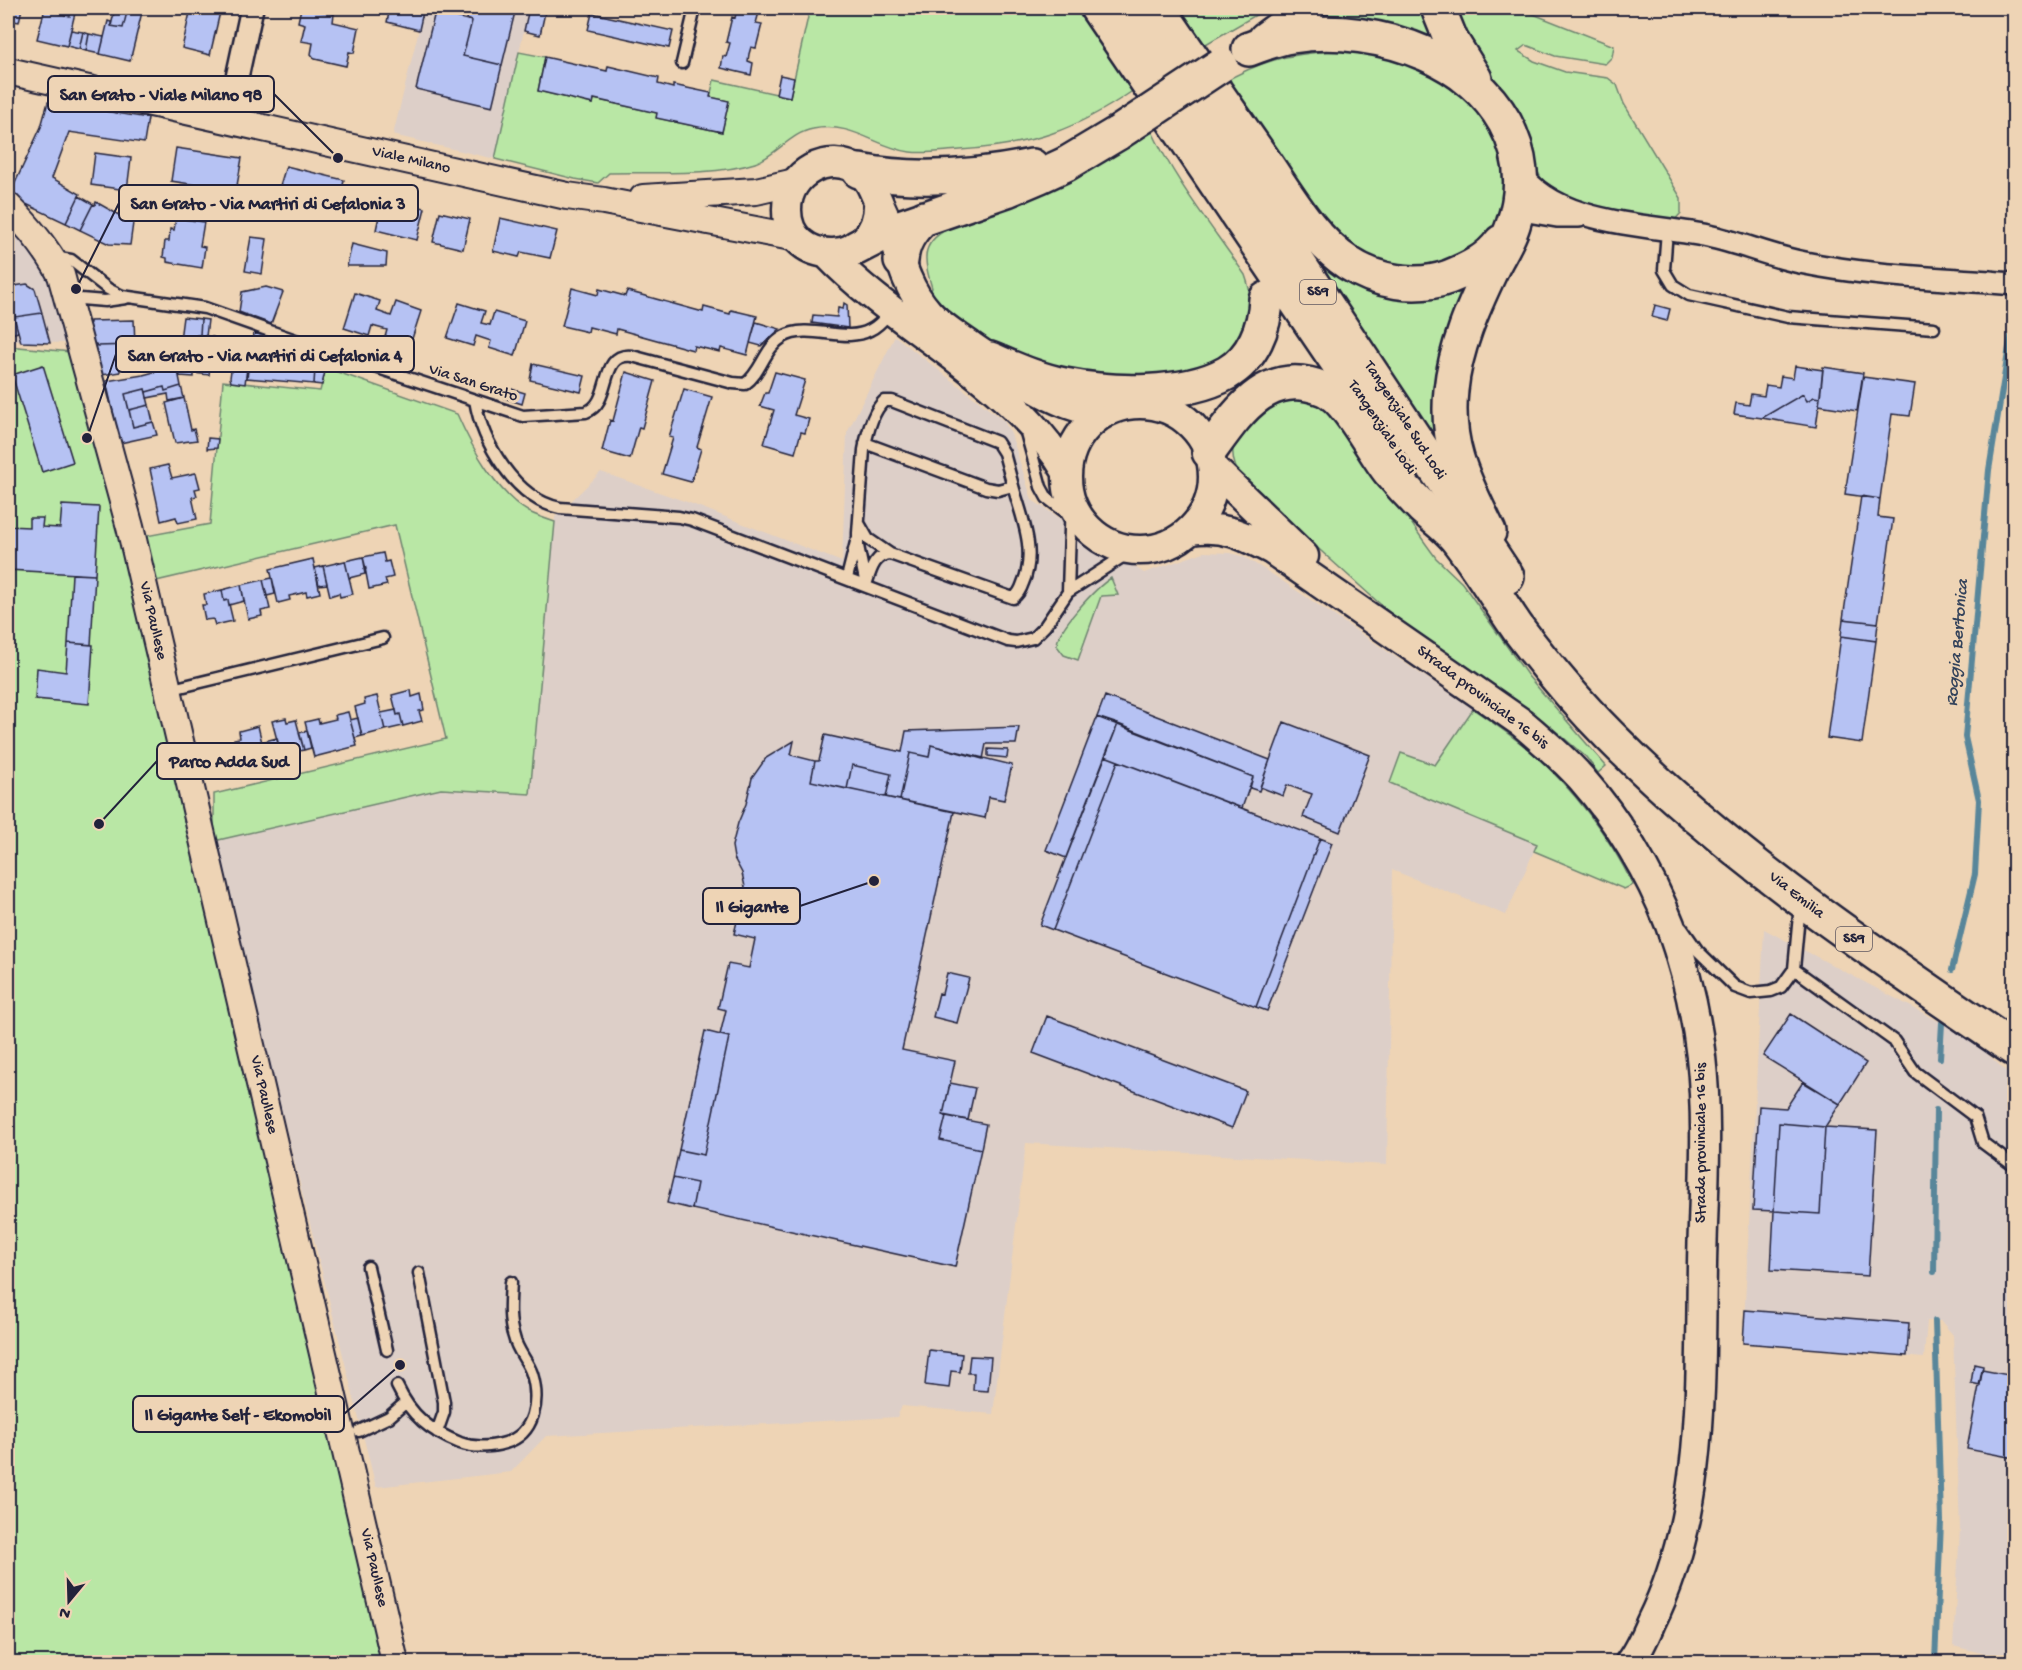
<svg xmlns="http://www.w3.org/2000/svg" width="2022" height="1670" font-family="'Gochi Hand',sans-serif">
<style>
.built{fill:#ddcfc8}
.green{fill:#b9e7a5;stroke:#6e8470;stroke-width:1.5}
.lines{fill:none;stroke-linecap:round;stroke-linejoin:round}
.stream{stroke:#58869a;stroke-width:6}
.building{fill:#b6c2f3;stroke:#22223b;stroke-width:1.5}
.service-casing{stroke:#22223b;stroke-width:15}
.minor-casing{stroke:#22223b;stroke-width:26}
.tertiary-casing{stroke:#22223b;stroke-width:30}
.secondary-casing{stroke:#22223b;stroke-width:33}
.primary-casing{stroke:#22223b;stroke-width:38}
.trunk-casing{stroke:#22223b;stroke-width:38}
.service{stroke:#eed4b5;stroke-width:10}
.minor{stroke:#eed4b5;stroke-width:21}
.tertiary{stroke:#eed4b5;stroke-width:26}
.secondary{stroke:#eed4b5;stroke-width:28}
.primary{stroke:#eed4b5;stroke-width:33}
.trunk{stroke:#eed4b5;stroke-width:33}
.primary-bridge-casing{stroke:#22223b;stroke-width:38;stroke-linecap:butt}
.primary-bridge{stroke:#eed4b5;stroke-width:33}
.labels{text-anchor:middle;dominant-baseline:central;stroke-width:6;stroke-linejoin:round;paint-order:stroke}
.shield{fill:#eed4b5;stroke:#5f5760;stroke-width:1.5}
.shield-label{font-size:15px;font-weight:bold;fill:#22223b}
.street-label{font-size:16px;fill:#22223b;stroke:#eed4b5}
.water-label{font-size:18px;font-style:italic;fill:#34435b;stroke:#eed4b5}
.leader{fill:none;stroke:#22223b;stroke-width:2}
.callout-dot{fill:#22223b;stroke:#eed4b5;stroke-width:2}
.callout{fill:#eed4b5;stroke:#22223b;stroke-width:2}
.callout-label{font-size:18px;text-anchor:middle;font-weight:bold;fill:#22223b}
</style>
<rect width="100%" height="100%" fill="#eed4b5"/>
<filter id="ink" filterUnits="userSpaceOnUse"><feTurbulence type="fractalNoise" baseFrequency=".0167" numOctaves="2"/><feDisplacementMap in="SourceGraphic" scale="12" xChannelSelector="R" yChannelSelector="G"/><feConvolveMatrix kernelMatrix="1 2 1 2 8 2 1 2 1" color-interpolation-filters="sRGB"/></filter>
<g filter="url(#ink)">
<path class="built" d="M402,8h127l-34,151 -102,-24 30,-122z
M8,210l38,42 32,92 -70,-4z
M895,336l109,85 7,13 21,66 112,73 60,-21 27,1 13,4 31,19 198,133 -38,56 -45,18 147,61 -31,71 -114,-45 -5,295 -361,-22 -33,271 -91,-8 -5,11 -351,19 -35,36 -135,15 -162,-646 227,-52 89,5 25,-277 46,-45 86,30 155,60 5,-129z
M1764,929l178,94 21,8 51,48v582l-61,-15 7,-117 -7,-194 -12,-14h-14l-3,37 -181,-15z"/>
<path class="green" d="M810,8h267l57,82c-60,41 -102,55 -174,60 -17,1 -34,4 -50,2 -35,-5 -58,-31 -97,-23 -23,4 -37,27 -58,34 -40,13 -103,9 -146,10l-11,10 -23,-4 -80,-20 24,-107 26,5 -7,34 55,13 1,-5 63,14v5l65,14 6,-31 -18,-4 4,-17 76,17z
M1170,8h98l-69,40z
M1321,8h106l19,38 -145,-23z
M1448,8h70l96,38 -2,11 -7,7 -50,-8 -29,-11 -8,6 16,10 31,11 43,6 9,7 7,19 57,94v15l-8,9 -79,-13 -27,-13 -25,-16 -48,-96z
M1332,51l28,1 27,5 29,10 31,14 34,29 21,43 3,22 -1,22 -5,19 -9,19 -15,16 -61,22 -72,-26 -122,-163c40,-23 67,-30 112,-33z
M1150,127c24,53 62,100 95,148 7,19 8,34 -1,53 -24,49 -75,47 -123,47 -15,0 -32,2 -46,-1 -56,-11 -107,-39 -146,-81l3,-5c-10,-31 -11,-47 21,-62v-7l100,-30 46,-25z
M1307,247l24,15 137,17 -28,154 -8,2z
M8,346l63,6 62,218 251,1092h-376z
M326,368l131,46c14,32 40,80 72,98 8,4 17,7 26,10l-25,272 -89,-5 -227,52v-47l232,-55 -51,-214 -239,56 -10,-45 64,-12 13,-143 97,10z
M1284,396l48,11 91,133 13,18 26,25 66,93 78,90 -8,7 -12,-16 -43,-37 -144,-99 -156,-140c-29,-44 9,-64 41,-85z
M1111,578l7,17 -17,1 -23,64 -14,-5 -7,-9c-1,-17 40,-59 54,-68z
M1473,709c19,13 38,26 56,41 42,36 80,85 104,135l-9,4 -90,-38 3,-7 -147,-61 11,-30 34,12z"/>
<g class="lines">
<path class="stream" d="M2014,797v14
M1952,970l23,-96 4,-74 -14,-63 24,-267 25,-154
M1940,1058l2,-35
M1934,1272l2,-162
M1935,1321l6,200 -6,141"/>
</g>
<path class="building" d="M8,8h14l-3,14 -11,-2z
M45,8h14l-1,5 12,3 1,-3h4l-8,33 -30,-7z
M59,8h13l-2,8 -12,-3z
M115,8h13l-5,20 -12,-2z
M128,8h15l-13,53 -30,-7 8,-33 3,1v4l12,2z
M191,8h30l-11,47 -28,-7z
M301,8l33,6 -1,8 26,6 -5,25 -5,-1 -3,14 -31,-7 -4,-5 2,-11 -12,-2 4,-17 -7,-2z
M390,8h12l21,4 -4,18 -32,-8z
M470,8h46l-14,57 -39,-9 9,-35 -5,-2z
M529,8h17l-6,27 -16,-4z
M737,8h29l-1,2 -6,-1 -1,7 -2,7 6,1 -6,24 -5,-1 -2,7 -1,7 5,2 -2,12 -30,-7 2,-12 3,1 4,-14 -4,-1 6,-25 3,1z
M435,12l37,9 -9,35 39,9 -10,42 -76,-18z
M592,13l81,18 -4,17 -81,-18z
M71,30l12,2 -4,17 -12,-3z
M83,32l6,2 -3,17 -7,-2z
M89,34l15,3 -4,17 -14,-3z
M545,57l62,14 1,-5 51,12 -1,6 15,4v-3l38,8 -1,4 19,4 -7,31 -66,-14 1,-5 -63,-14 -1,5 -55,-13z
M780,75l14,3 -4,19 -14,-3z
M48,102l100,16 -4,25 -75,-11 -17,46 28,16 -14,29 -57,-27 32,-69z
M176,148l66,10 -6,33 -65,-10z
M95,153l36,5 -4,32 -36,-5z
M286,166l58,14 -7,37 -62,-15z
M79,196l14,8 -13,26 -14,-7z
M383,198l42,10 -8,32 -41,-10z
M96,202l37,21 -3,22 -21,-1 -29,-14 13,-26 2,1z
M440,212l30,7 -7,30 -30,-7z
M176,218l28,4 -4,24 5,1 -3,21 -35,-6v-4l-4,-1 2,-16h4l1,-12 4,1z
M500,218l57,13 -7,27 -29,-6 -2,5 -26,-6z
M251,237l16,2 -5,35 -17,-3z
M352,244l35,9 -1,13h-39z
M27,284l8,5 7,24 -27,4 -1,-5 -6,1v-26z
M266,287l17,5 -12,32 -32,-12 3,-20z
M572,288l26,7 1,-6 26,7 2,-5 76,21 1,-5 26,7 1,-4 26,6 -10,39 -26,-7 -1,4 -26,-6 -1,4 -76,-21 -1,5 -27,-7 -1,5 -26,-6z
M355,293l25,8 -3,10 14,5 5,-14 25,9 -11,34 -25,-8 2,-7 -15,-4 -3,10 -25,-8z
M459,303l26,8 -4,12 9,2 4,-13 31,9 -10,35 -26,-8 2,-7 -15,-5 -3,10 -26,-8z
M844,303l3,2 1,23 -36,-5 1,-8 24,2 1,-9 5,1z
M1655,305l15,4 -3,12 -15,-4z
M42,313l8,30 -29,-1 -7,-25z
M14,317l4,15 -10,3v-16z
M183,317l18,2 -1,16h-3l-2,14 -16,-2z
M201,319l7,1 -2,16 -6,-1z
M134,320l1,25 -38,1 -1,-2h-10l-3,-21h7v-2z
M756,322l24,7 -19,17 -11,-3z
M254,333l13,4 -2,13 -13,-1z
M197,335l16,2 -4,38 -15,-2v4l-14,-1 -3,-10 2,-19 16,2z
M235,341l15,2 -5,41 -14,-2 -1,-4z
M86,344h10l1,2 35,-1v8h-13l1,19 -24,4z
M250,355l31,3v5l34,5 -1,16 -67,-6z
M315,356l13,2 -6,27 -8,-1 1,-16 -2,-1z
M533,364l52,12 -4,16 -51,-12z
M43,365l30,97 -31,10 -30,-97z
M177,366l4,20 -16,5 -1,-4 -18,5 -1,-3 -20,5 8,33 20,-5 4,13 -37,8 -14,-62 37,-6z
M1795,366l28,4 -3,28 -6,-1 -7,4 -4,-7 -41,24 -28,-4 2,-11 13,2 2,-11 13,2 2,-11 13,2 2,-11 12,2z
M1823,367l40,6 -6,38 -38,-6z
M626,372l29,9 -13,47 -3,-1 -9,32 -28,-8 8,-31 3,1z
M775,372l30,8 -11,35 15,4 -4,14 -4,-1 -6,21 -31,-9 10,-34 -14,-4 5,-13h3z
M1863,377l52,7 -5,32 -18,-2 -12,85 -35,-5z
M181,386l3,12 -15,3 -1,-7 -21,4 -1,-6 18,-5 1,4z
M508,388l17,5 -3,11 -18,-6z
M145,389l4,16 -20,5 -4,-16z
M684,389l28,8 -15,50 4,2 -10,33 -29,-8 11,-36 -4,-1z
M1803,394l4,7 7,-4 6,1 -4,29 -54,-9z
M184,398l7,32 3,-1 3,11 -22,3 -9,-40z
M149,405l4,17 -20,5 -4,-17z
M208,438l10,1 -1,9 -10,1z
M168,465l4,13 24,-5 4,15 -5,1 2,7 -5,1 5,22 -19,4 -2,-6 -15,4 -11,-52z
M1861,496l19,3 -2,18 15,2 -15,104 -35,-4z
M62,505l37,2 -4,68 -87,-5v-44l21,1v-9h14l-1,9 18,1z
M383,553l2,9 4,-1 4,16 -8,2 2,6 -18,4 -6,-32z
M363,557l3,12h-2l1,5 -16,4 -4,-17z
M313,559l7,34 -13,3 -1,-4 -8,2 -9,2 1,4 -12,3 -8,-34z
M345,561l8,33 -13,3 -1,-4 -9,3 -7,-30z
M323,566l4,18 -8,1 -4,-17z
M72,574l23,1 -4,70 -23,-2z
M272,578l3,16 -8,2 -4,-16z
M263,580l7,29 -9,2 1,5 -14,3 -7,-34z
M241,585l3,16 -15,4 -1,-5 -4,1 -2,-11z
M222,590l2,11 4,-1 5,21 -18,4 -2,-6 -8,1 -3,-15h4l-2,-11z
M1843,619l35,4 -2,18 -35,-5z
M1841,636l35,5 -14,102 -35,-5z
M68,643l25,2 -4,59 -54,-5 2,-31 29,4z
M411,690l1,7 9,-3 3,16 -5,1 3,10 -19,5 -3,-12 -3,1 -5,-20z
M377,696l8,34 -23,6 -7,-29 10,-3 -1,-5z
M1105,696l165,64 -11,31 -9,-3 3,-11 -156,-60z
M396,710l1,5 3,-1 3,12 -18,4 -4,-17z
M348,712l9,34 -43,11 -9,-35 13,-3 1,4 17,-4 -1,-4z
M1097,717l21,7 -52,134 -20,-8z
M286,718l1,4 9,-2 8,30 -23,5 -9,-34z
M358,718l4,18 -7,2 -5,-18z
M1284,722l86,33 -30,77 -37,-15 9,-23 -25,-9 -4,11 -23,-9z
M1118,724l135,53 -11,31 -137,-52z
M258,726l5,21 -3,1 3,12 -20,4 -2,-10h-3l-4,-15 6,-1 -1,-7z
M1019,727l-3,17h-30l-3,15 -52,-14 -2,12 -19,-4 -10,47 -14,-3 5,-23 -39,-9 -5,24 -36,-8 4,-20h4l6,-26 77,17 4,-21z
M307,731l4,17 -7,2 -5,-17z
M277,738l4,17 -18,5 -3,-12 3,-1 -2,-5z
M794,741l-3,14 24,6 -4,20 143,31 -52,238 53,11 -12,54 3,1 -6,24 41,9 -26,118 -263,-58 5,-26 -24,-5 6,-28 25,5 25,-118 -9,-2 6,-25 -8,-2 10,-44 21,4 6,-29 -21,-5 11,-47 -3,-14 -8,-15 -2,-12 6,-23 8,-19 6,-26 14,-20z
M931,745l81,20 -8,35 -15,-3 -4,21 -85,-18 10,-47 19,4z
M988,749l20,1 -1,8 -19,-2z
M1105,756l13,5 -65,169 -13,-5z
M1118,761l202,77 -64,169 -203,-77z
M852,765l39,9 -5,23 -39,-8z
M1320,838l12,5 -65,168 -11,-4z
M947,973l22,5 -12,45 -24,-6 6,-24 3,1z
M1791,1014l75,49 -26,41 -77,-48z
M1047,1016l199,75 -14,37 -199,-75z
M705,1031l24,6 -25,118 -25,-5z
M1803,1082l37,22 -15,23 -46,-4 -5,88 -21,-1 6,-104 27,2z
M950,1083l25,5 -7,32 -25,-5z
M946,1116l40,8 -5,25 -41,-9z
M1779,1123l46,4 -5,87 -46,-3z
M1825,1127l52,3 -9,146 -97,-6 3,-59 46,3z
M673,1178l24,5 -5,26 -25,-6z
M1745,1310l164,13 -2,33 -164,-13z
M929,1350l33,4 -2,18 -9,-1 -2,17 -24,-3z
M970,1356l21,1 -3,34 -15,-1 1,-17h-6z
M1974,1364l9,2 -3,19 -9,-2z
M1982,1370l32,6v82l-47,-9z"/>
<g class="lines">
<defs>
<path id="service" d="M682,63l13,-55
M1667,230l-3,40 9,15 16,10 99,22 146,11
M53,259l6,-1 12,2 37,29 14,7 83,12 113,40 205,68 63,-4c27,-9 12,-60 46,-56l101,27 12,1c17,-12 19,-36 38,-47 26,-15 62,7 87,-7 9,-4 15,-12 21,-19
M68,298l37,3 21,-3
M475,400c7,42 40,99 85,108l119,9 13,3 316,121 8,1 17,-4 12,-12 23,-34 65,-42
M1025,429l16,58 6,11 47,36
M865,443l121,45 12,2 15,-4 -9,-33 -7,-11 -105,-41h-8c-12,11 -17,33 -20,49l-6,83v13l8,39
M860,525l8,14 22,15 123,44c5,-3 8,-9 10,-15 14,-32 -1,-65 -10,-97
M847,578l9,-36
M866,585c4,-12 8,-31 24,-31
M1068,592l3,-94
M168,690l215,-52
M1800,904l-6,65 100,72 21,31 60,45 8,26 31,23
M1682,928l16,23 37,36 16,6 20,-2 10,-4 13,-18
M368,1267l19,83
M419,1273l25,129v10l-7,20
M397,1386c14,30 33,45 63,57 14,5 31,4 45,0 30,-9 35,-42 27,-69 -4,-13 -15,-23 -18,-37 -6,-17 -4,-36 -3,-55
M359,1431l30,-14 16,-14"/>
<path id="minor" d="M228,119l24,-111
M1519,171c36,55 132,53 189,65 33,7 64,21 97,27 69,14 140,15 209,21
M1517,209l40,7h22"/>
<path id="tertiary" d="M8,71l559,125 37,5 193,37
M643,198l113,-7 39,-9
M8,206c21,21 39,42 53,69l69,252 265,1135"/>
<path id="secondary" d="M878,201c3,68 -92,68 -91,8 0,-36 42,-59 72,-38 11,8 14,19 19,30 5,13 12,25 17,38 4,12 6,26 12,39 5,12 12,24 21,34 12,14 28,23 43,34 29,20 64,46 97,58 13,5 26,7 40,7
M827,254c75,78 184,124 240,218
M1067 477a73 73 0 1 1 146 0a73 73 0 1 1-146 0Z
M1213,468l91,88
M1191,530c33,-5 52,5 81,20l250,173c20,17 41,35 59,55 37,42 69,95 89,147 15,42 26,88 31,132 8,69 2,139 1,208 -2,121 4,246 -51,357 -6,14 -12,28 -21,40"/>
<path id="primary" d="M1158,8c34,50 69,100 104,150 25,36 49,80 86,105 29,19 68,26 101,14 20,-8 39,-17 52,-35
M1438,8l13,32 24,39
M1265,39l42,-31
M1249,49c14,-5 28,-11 43,-13 44,-7 93,0 134,18 68,29 113,96 87,171 -5,16 -15,30 -22,45 -18,38 -36,78 -40,120 -6,58 14,92 38,142
M859,171c56,11 117,6 173,-5
M856,248l35,-18 116,-40 33,-14 26,-12 52,-31
M901,261c1,-18 9,-31 23,-43
M1209,452c29,-40 58,-86 115,-63 24,10 48,61 65,82 11,13 22,25 34,37 11,10 24,19 33,30 23,29 42,62 63,92 28,37 58,73 91,106 120,122 264,217 404,313"/>
<path id="trunk" d="M1097,8l270,398
M1129,8l378,569
M990,359c24,10 48,21 74,26 46,9 120,12 163,-12 26,-15 38,-46 39,-74"/>
</defs>
<use href="#service" class="service-casing"/>
<use href="#minor" class="minor-casing"/>
<use href="#tertiary" class="tertiary-casing"/>
<use href="#secondary" class="secondary-casing"/>
<use href="#primary" class="primary-casing"/>
<use href="#trunk" class="trunk-casing"/>
<use href="#service" class="service"/>
<use href="#minor" class="minor"/>
<use href="#tertiary" class="tertiary"/>
<use href="#secondary" class="secondary"/>
<use href="#primary" class="primary"/>
<use href="#trunk" class="trunk"/>
<defs>
<path id="primary-bridge" d="M1118,133l103,-68"/>
</defs>
<use href="#primary-bridge" class="primary-bridge-casing"/>
<use href="#primary-bridge" class="primary-bridge"/>
</g>
</g>
<g class="labels">
<g class="shield">
<rect x="1300" y="280" width="36" height="24" rx="4.5"/>
<rect x="1836" y="927" width="36" height="24" rx="4.5"/>
</g>
<g class="shield-label">
<text x="1318" y="292">SS9</text>
<text x="1854" y="939">SS9</text>
</g>
<g class="street-label">
<text transform="translate(411 161) rotate(13)">Viale Milano</text>
<text transform="translate(473 384) rotate(18)">Via San Grato</text>
<text transform="translate(1404 421) rotate(57)">Tangenziale Sud Lodi</text>
<text transform="translate(1381 428) rotate(56)">Tangenziale Lodi</text>
<text transform="translate(152 621) rotate(77)">Via Paullese</text>
<text transform="translate(1482 698) rotate(37)">Strada provinciale 16 bis</text>
<text transform="translate(1796 896) rotate(38)">Via Emilia</text>
<text transform="translate(263 1095) rotate(77)">Via Paullese</text>
<text transform="translate(1702 1143) rotate(-90)">Strada provinciale 16 bis</text>
<text transform="translate(373 1568) rotate(77)">Via Paullese</text>
</g>
<g class="water-label">
<text transform="translate(1958 643) rotate(-85)">Roggia Bertonica</text>
</g>
</g>
<path class="leader" d="M338 158L274 94M76 289L119 203M87 438L116 354M99 824L157 761M874 881L800 906M400 1365L344 1414"/>
<g class="callout-dot">
<circle cx="338" cy="158" r="6"/>
<circle cx="76" cy="289" r="6"/>
<circle cx="87" cy="438" r="6"/>
<circle cx="99" cy="824" r="6"/>
<circle cx="874" cy="881" r="6"/>
<circle cx="400" cy="1365" r="6"/>
</g>
<g class="callout">
<rect x="48" y="76" width="226" height="36" rx="6"/>
<rect x="119" y="185" width="299" height="36" rx="6"/>
<rect x="116" y="336" width="298" height="36" rx="6"/>
<rect x="157" y="743" width="143" height="36" rx="6"/>
<rect x="703" y="888" width="97" height="36" rx="6"/>
<rect x="133" y="1396" width="211" height="36" rx="6"/>
</g>
<g class="callout-label">
<text x="161" y="100">San Grato - Viale Milano 98</text>
<text x="268" y="209">San Grato - Via Martiri di Cefalonia 3</text>
<text x="265" y="361">San Grato - Via Martiri di Cefalonia 4</text>
<text x="229" y="767">Parco Adda Sud</text>
<text x="752" y="912">Il Gigante</text>
<text x="238" y="1420">Il Gigante Self - Ekomobil</text>
</g>
<rect width="2022" height="1670" fill="none" stroke="#eed4b5" stroke-width="30"/>
<rect x="15" y="15" width="1992" height="1640" fill="none" stroke="#22223b" stroke-width="2" filter="url(#ink)"/>
<g transform="translate(69 1601) rotate(199)" stroke="#eed4b5" stroke-width="4.5" paint-order="stroke">
<path d="M0-4.5L10 22L0 15L-10 22Z" fill="#22223b"/>
<text y="-9" font-size="16" font-weight="bold" text-anchor="middle" fill="#22223b">N</text>
</g>
</svg>
